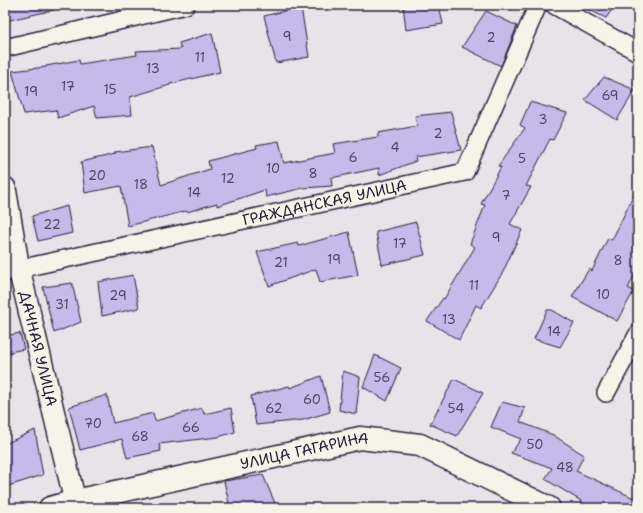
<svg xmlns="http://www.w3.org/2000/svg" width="643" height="513" font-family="'Shantell Sans',sans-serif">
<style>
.building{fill:#c7b9ea;stroke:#22223b}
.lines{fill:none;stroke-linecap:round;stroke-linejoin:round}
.minor-casing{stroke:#22223b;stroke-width:20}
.tertiary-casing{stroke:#22223b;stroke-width:24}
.secondary-casing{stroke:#22223b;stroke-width:25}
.minor{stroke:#f7f3e8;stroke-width:17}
.tertiary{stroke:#f7f3e8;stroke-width:21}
.secondary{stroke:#f7f3e8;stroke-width:22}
.labels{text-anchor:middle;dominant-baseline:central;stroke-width:3.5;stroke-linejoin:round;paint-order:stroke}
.number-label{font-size:13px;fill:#4b4867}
.street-label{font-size:15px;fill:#22223b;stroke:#f7f3e8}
</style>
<rect width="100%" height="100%" fill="#e9e2e9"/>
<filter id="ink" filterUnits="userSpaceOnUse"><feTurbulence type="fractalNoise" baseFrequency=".025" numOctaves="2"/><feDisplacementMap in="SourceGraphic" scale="8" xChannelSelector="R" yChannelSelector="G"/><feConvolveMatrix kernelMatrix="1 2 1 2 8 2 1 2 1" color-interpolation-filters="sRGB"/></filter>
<g filter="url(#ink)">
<path class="building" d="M5,5h49v5l-49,11z
M403,5h36l4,19 -37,6z
M579,5h36l-9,13z
M301,7l8,50 -33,6 -12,-47z
M486,11l31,15 -16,40 -39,-19z
M212,33l8,39 -50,12v1l-40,12 2,18 -35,3 -3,-12 -36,12 -2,-8 -32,4 -12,-43 34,-4v-1l33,-6 1,4 57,-9 -1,-4 45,-2 -2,-6z
M604,77l31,13 -18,30 -32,-20z
M530,102l37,11 -14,27 -3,-1 -24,47 5,1 -21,37 12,6 -19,42 -22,36 -5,-3 -17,35 -32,-19 16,-23 1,1 31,-52 -5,-3 15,-39 -4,-1 20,-37 -3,-1 27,-38 -5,-3z
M451,112l10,38 -46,7 1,4 -37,14v-7l-48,10 1,8 -29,2 -37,9 -1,-7 -48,16v-3l-30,9 -1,-1 -58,15 -7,-40 -36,7 -4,-31 34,-8v-2l37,-5 9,38 49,-16 -2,-8 49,-13 -1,-3 23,-4 5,22 51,-10 -2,-9 45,-7v-4l39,-7 -2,-10z
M638,186v83l-10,19 6,3 -17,30 -45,-24 17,-28 3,2 16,-33 4,2z
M67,206l5,27 -34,8 -6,-25z
M416,222l9,33 -43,10 -6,-33z
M349,232l9,43 -38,7 -4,-13 -47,17 -12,-34 41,-9 1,3z
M133,275l6,33 -37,8 -4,-34z
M72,283l9,39 -27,11 -11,-46z
M547,310h5l22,13 -14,24 -26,-8z
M20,333l4,16 -19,4v-17z
M375,355l26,13 -14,33 -24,-14z
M343,371l17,6 -4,37 -17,-4z
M321,376l9,36 -27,8 -47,5 -5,-29 38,-10 1,2z
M454,379l29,14 -26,43 -27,-12z
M107,395l6,28 40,-10 2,8 47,-13 2,6 27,-6 4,24 -17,5 -59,7 2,7 -34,7 -5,-19 -42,11 -11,-43z
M502,402l23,6 -5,14 33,13 31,20 -8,16 62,29v8h-49l-9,-5 1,-2 -36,-22 7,-11 -41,-15 10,-14 -30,-12z
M35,430l8,45 -38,12v-43z
M263,475l14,33h-47l-6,-27z"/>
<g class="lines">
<defs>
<g id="minor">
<path d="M554,5l84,47"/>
<path d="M5,48l181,-43"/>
<path id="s1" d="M5,272l460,-100 73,-167"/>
<path d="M606,393l32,-59"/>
</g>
<g id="tertiary">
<path id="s2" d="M5,188l14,81 56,232"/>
</g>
<g id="secondary">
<path id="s3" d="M50,508l25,-7 285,-63 60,7 129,63"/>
</g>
</defs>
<use href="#minor" class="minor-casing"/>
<use href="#tertiary" class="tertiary-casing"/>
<use href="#secondary" class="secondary-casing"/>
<use href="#minor" class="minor"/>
<use href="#tertiary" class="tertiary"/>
<use href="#secondary" class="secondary"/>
</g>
</g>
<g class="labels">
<g class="number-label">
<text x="287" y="36">9</text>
<text x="491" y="37">2</text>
<text x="200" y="57">11</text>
<text x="153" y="68">13</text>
<text x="68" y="86">17</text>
<text x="110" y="89">15</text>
<text x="31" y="91">19</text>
<text x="610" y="95">69</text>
<text x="543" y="119">3</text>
<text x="438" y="133">2</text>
<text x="395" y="147">4</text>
<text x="353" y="157">6</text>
<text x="522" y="158">5</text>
<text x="273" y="168">10</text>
<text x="313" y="173">8</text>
<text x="97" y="175">20</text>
<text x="228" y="178">12</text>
<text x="141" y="184">18</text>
<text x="194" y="192">14</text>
<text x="506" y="195">7</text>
<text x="52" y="224">22</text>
<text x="496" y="237">9</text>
<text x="400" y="243">17</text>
<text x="334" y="259">19</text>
<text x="618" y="260">8</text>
<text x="281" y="262">21</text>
<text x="474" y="285">11</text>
<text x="603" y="294">10</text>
<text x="118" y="295">29</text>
<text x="62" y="304">31</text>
<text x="449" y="319">13</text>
<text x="554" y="331">14</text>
<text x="382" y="377">56</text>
<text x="312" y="399">60</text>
<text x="274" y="408">62</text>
<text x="456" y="408">54</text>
<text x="93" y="423">70</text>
<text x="191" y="427">66</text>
<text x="140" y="436">68</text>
<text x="535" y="444">50</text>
<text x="565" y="467">48</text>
</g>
<g class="street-label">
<text stroke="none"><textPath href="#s1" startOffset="327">ГРАЖДАНСКАЯ УЛИЦА</textPath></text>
<text stroke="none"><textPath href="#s2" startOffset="164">ДАЧНАЯ УЛИЦА</textPath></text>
<text stroke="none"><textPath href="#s3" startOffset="261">УЛИЦА ГАГАРИНА</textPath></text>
</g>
</g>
<rect width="643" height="513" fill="none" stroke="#f7f3e8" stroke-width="20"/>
<rect x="10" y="10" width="623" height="493" fill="none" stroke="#22223b" stroke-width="1.5" filter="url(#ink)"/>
</svg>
